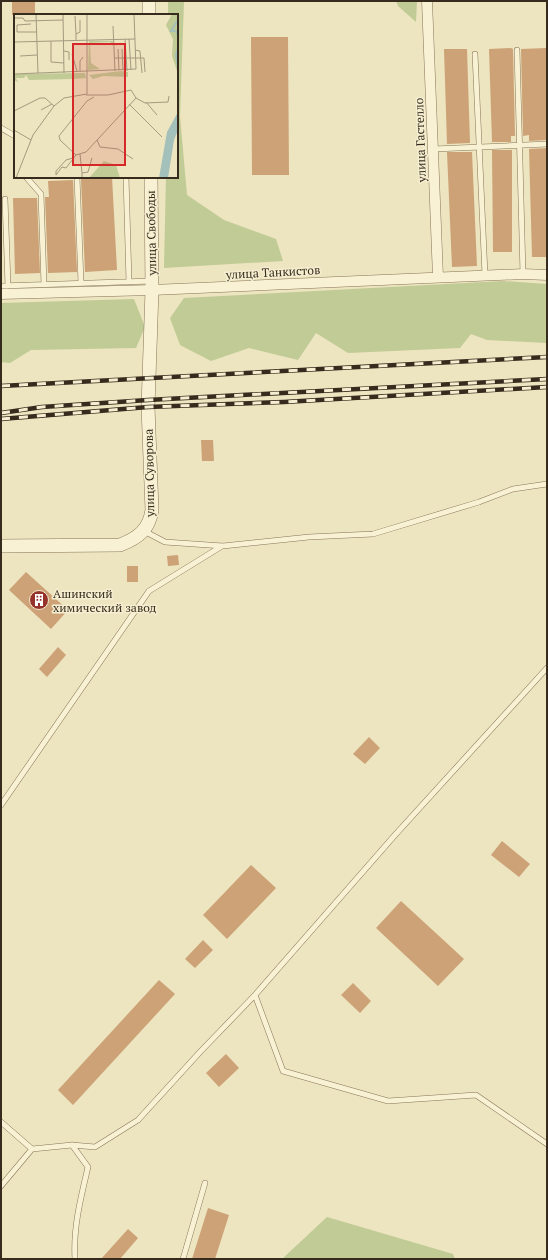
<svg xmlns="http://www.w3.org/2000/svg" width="548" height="1260" font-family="'PT Serif',serif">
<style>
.green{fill:#c0cb95}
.building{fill:#cca276}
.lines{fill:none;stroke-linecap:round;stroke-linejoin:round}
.service-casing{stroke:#877558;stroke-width:6}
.minor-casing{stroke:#877558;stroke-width:11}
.tertiary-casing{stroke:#877558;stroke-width:14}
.service{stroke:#f8f1d3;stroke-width:5}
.minor{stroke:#f8f1d3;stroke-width:10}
.tertiary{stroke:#f8f1d3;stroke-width:13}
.rail-casing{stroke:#362b1d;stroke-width:4.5}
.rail{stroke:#f5eed0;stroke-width:3;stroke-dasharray:9;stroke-linecap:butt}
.labels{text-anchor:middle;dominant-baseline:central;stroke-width:3;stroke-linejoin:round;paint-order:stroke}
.street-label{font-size:12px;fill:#362b1d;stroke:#f5eed0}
.poi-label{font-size:12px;fill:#362b1d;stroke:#f5eed0;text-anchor:start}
.inset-river{fill:none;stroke:#a3c0ba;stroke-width:2}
.inset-road{fill:none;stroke:#a49a7f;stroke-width:1}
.view{fill:#d62828;fill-opacity:0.15;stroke:#d62828;stroke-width:2}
.inset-edge{fill:none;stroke:#362b1d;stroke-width:2}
</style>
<rect width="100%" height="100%" fill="#ede4c0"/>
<path class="green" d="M168,1h16l-4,115 7,79 37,25 52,19 7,22 -119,7 2,-91h11v-162h-9z
M396,1h21l-1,21 -18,-16z
M503,281l44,3v59l-60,-3 -16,-6 -11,14 -112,5 -32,-20 -18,27 -49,-12 -38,13 -31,-16 -10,-27 14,-20z
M134,299l11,28 -9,21 -105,2 -21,13 -9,-1v-59z
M327,1217l126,37 2,5h-173z"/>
<path class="building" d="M12,1h23v14h-23z
M251,37h37l1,138h-37z
M511,48l2,1 2,87h-4v6h-19l-3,-93z
M547,48v92l-18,1v-6l-6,1 -2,-87z
M444,49h23l3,94 -23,1z
M547,148v109h-15l-3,-108z
M492,150h20v102h-19z
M447,152h25l5,114 -25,1z
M84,177h28l5,93 -32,2 -4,-93h3z
M73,180l4,92 -29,1 -3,-76h4l-1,-16z
M13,198h24l3,75 -25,1z
M201,440h12l1,21h-12z
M178,555l1,10 -11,1 -1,-10z
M127,566h11v16h-11z
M26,572l42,38 -17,19 -42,-39z
M58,647l8,8 -19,22 -8,-8z
M369,737l11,11 -15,16 -12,-10z
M502,841l28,23 -11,13 -28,-22z
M251,865l25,23 -49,51 -24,-24z
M401,901l63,58 -26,27 -62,-58z
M203,940l10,10 -18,18 -10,-9z
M159,980l16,14 -102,111 -15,-15z
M353,983l18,18 -11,12 -19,-18z
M226,1054l13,14 -20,19 -13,-14z
M208,1208l21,7 -14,44h-23z
M128,1229l10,9 -18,21h-19z"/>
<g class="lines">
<defs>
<path id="service" d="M517,50l6,224
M475,54l10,221
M1,128l14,8
M434,149l113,-5
M26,177l15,17 3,91
M77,177l4,106
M126,177l3,105
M5,199l3,87
M1,286l151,-5
M144,531l21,11 58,4 86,-9 64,-3 106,-32 34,-13 34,-5
M1,805l148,-214 73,-45
M255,995l28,76 105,30 88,-6 71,49
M1,1122l31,27 40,-4 23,2 43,-27 62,-68 55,-57 140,-160 152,-167
M72,1145l16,22c-7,30 -15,60 -13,92
M1,1186l31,-37
M183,1259l22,-76"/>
<path id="minor" d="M427,1l11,276
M1,294l151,-4 371,-16 24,1"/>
<path id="tertiary" d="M149,1v14
M1,546l119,-1c18,-7 29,-15 32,-35l-4,-103 4,-117 -1,-113"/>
</defs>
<use href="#service" class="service-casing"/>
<use href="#minor" class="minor-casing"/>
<use href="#tertiary" class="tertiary-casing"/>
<use href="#service" class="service"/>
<use href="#minor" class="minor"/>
<use href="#tertiary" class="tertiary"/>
<defs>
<path id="rail" d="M1,386l546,-29
M1,413l41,-6 106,-7 399,-21
M1,419l147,-12 136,-5 263,-15"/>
</defs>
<use href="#rail" class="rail-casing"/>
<use href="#rail" class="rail"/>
</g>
<defs>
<symbol id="building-disc" viewBox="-11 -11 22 22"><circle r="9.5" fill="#953229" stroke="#f5eed0"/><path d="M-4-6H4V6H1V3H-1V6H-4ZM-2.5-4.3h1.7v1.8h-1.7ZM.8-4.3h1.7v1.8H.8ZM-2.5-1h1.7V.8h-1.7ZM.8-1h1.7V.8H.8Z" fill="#fff"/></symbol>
</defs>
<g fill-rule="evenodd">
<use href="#building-disc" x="28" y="589" width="22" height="22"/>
</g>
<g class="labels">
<g class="street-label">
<text transform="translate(420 140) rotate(-92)">улица Гастелло</text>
<text transform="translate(151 233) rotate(-91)">улица Свободы</text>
<text transform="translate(273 272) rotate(-3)">улица Танкистов</text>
<text transform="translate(149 473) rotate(-91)">улица Суворова</text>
</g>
<g class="poi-label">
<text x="53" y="593">Ашинский<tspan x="53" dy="14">химический завод</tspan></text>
</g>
</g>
<g transform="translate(14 14)">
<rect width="164" height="164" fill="#ede4c0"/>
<path d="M158,0h6l-1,57 -5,-15 1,-17 -7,-14zM75,27h24v5l-3,-4 -20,1 1,20 9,6 -12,1zM107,57l7,1v5l-25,-1 -10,3 -4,-4zM71,59l1,5 -13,1 -44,1 -3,-5 -2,3h-8l2,4 -4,-2v-6zM90,147l12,4 4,13h-31z" fill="#c0cb95"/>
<path d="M164,98v18l-4,10 -6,38h-9l8,-46z" fill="#a3c0ba"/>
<path class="inset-river" d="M164,6l-7,11h5l2,4M164,34l-2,7 2,12"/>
<path class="inset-road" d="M22,0l2,59M49,0l1,59M61,2l1,18M0,4h9l2,3 38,-1M17,10l-14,1v7h20M99,12l2,45M111,25l2,32M115,25l2,31M62,26v-6l4,-2v-12M37,27v21l13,1M0,28l121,-3M104,35l1,21M108,35l1,21M121,36l5,1 2,22M50,37l5,1v8M58,40l5,17M6,42l17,-1M100,44h30l1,14M66,57v-10l3,-4M0,60l122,-5 -2,-55M72,81h22l23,-5 5,8 -50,54 -10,3 -16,-15 -1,-4 28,-35 7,-4M122,84l9,5 23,-1 1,-6M132,88l11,13M115,90l33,33M27,96l11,-6M0,97l26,-13h5l9,8M0,116l17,10M83,126l3,7 18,2 15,10M66,140l2,19M59,144l-7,2 -10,11v4l6,-8 4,1 10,-13M2,164l17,-43 21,-29 10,-8 23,-4v-80M68,164v-5l6,-1 4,-14"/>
<path class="view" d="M59,30h52v121h-52z"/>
<rect width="164" height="164" class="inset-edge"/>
</g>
<rect width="548" height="1260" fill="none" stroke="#362b1d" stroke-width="4"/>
</svg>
